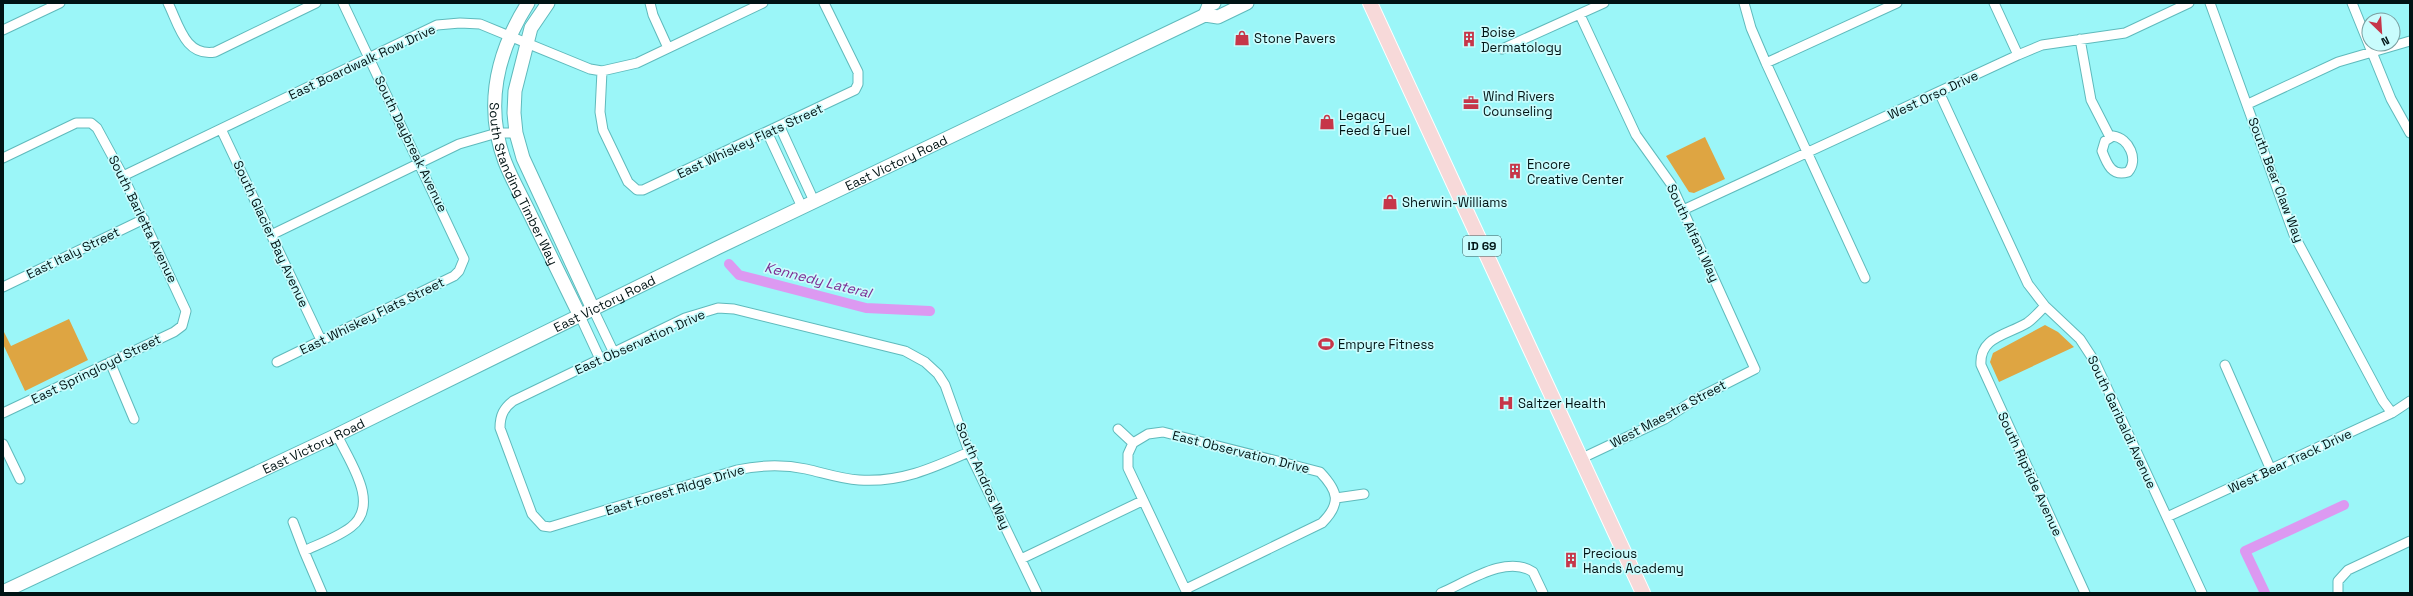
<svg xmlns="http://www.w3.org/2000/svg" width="2413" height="596" font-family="'Space Grotesk',sans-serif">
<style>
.green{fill:#dea542}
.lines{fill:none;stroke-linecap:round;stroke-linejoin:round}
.canal{stroke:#dc99f1;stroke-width:10}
.street-casing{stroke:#5fbabc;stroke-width:11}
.secondary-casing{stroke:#5fbabc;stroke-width:15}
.primary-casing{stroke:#fff;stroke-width:16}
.street{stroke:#fff;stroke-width:9}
.secondary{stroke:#fff;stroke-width:13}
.primary{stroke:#f7d9d9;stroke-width:14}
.labels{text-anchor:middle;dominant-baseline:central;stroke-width:3.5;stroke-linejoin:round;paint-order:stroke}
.shield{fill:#c9fcfd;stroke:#3c595a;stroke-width:1}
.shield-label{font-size:12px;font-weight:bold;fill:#001314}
.poi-label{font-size:13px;fill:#001314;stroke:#c9fcfd;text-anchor:start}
.street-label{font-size:13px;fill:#001314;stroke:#c9fcfd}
.water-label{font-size:14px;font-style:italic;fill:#7c2c93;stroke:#c9fcfd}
</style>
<rect width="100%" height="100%" fill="#9bf6f8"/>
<path class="green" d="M1705,137l20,42 -31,14 -5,-1 -23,-36z
M69,319l19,41 -63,31 -22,-47v-14l8,16z
M2045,325l13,7 16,15 -75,35 -9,-20 3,-9z"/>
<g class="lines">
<path class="canal" d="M729,264l10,11 127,33 64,3
M2265,593l-20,-42 99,-46"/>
<defs>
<path id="street" d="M168,3c11,22 17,54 47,49l101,-49
M650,3l3,12 15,33
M1744,3l7,25 15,35 99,215
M1994,3l24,52
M2210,3l84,232 89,166 9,12
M2352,3l39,96 19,34
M1580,15l56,120 35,49 84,185 -59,30 -31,20 -85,40
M3,30l57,-27
M2080,39l11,61 19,37
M1502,49l102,-46
M1766,63l131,-60
M602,71l-2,41 3,18 25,52 9,8h6l212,-100 3,-6v-12l-34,-69
M1939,92l89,192 17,22 35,33 15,23 107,231
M2248,104l90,-42 72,-21
M780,127l34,74
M221,129l100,211
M767,132l35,75
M2113,136c16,2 26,24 15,36 -16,5 -21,-8 -26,-21l3,-10z
M3,158l73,-35h15l6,5 26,48 63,135 -4,15 -8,6 -171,81
M123,176l314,-151 23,-2 20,1 110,45 12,2 35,-8 126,-60
M1683,210l335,-155 24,-10 83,-12 64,-30
M271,235l188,-91 38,-11h19
M3,287l141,-68
M2045,306c-6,6 -12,13 -18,17 -20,12 -48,14 -46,42l104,228
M593,309l21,44
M580,316l20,43
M110,362l24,57
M277,362l177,-86 5,-5 5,-12 -121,-256
M2225,365l46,105
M1118,429l15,14
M1133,443l15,-9 15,-2 157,40c18,19 22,31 2,51l-136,66
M1133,443l-5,11v14l59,125
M3,444l17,35
M969,452c-36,16 -69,31 -110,28 -18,-1 -35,-7 -53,-11 -24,-5 -46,-4 -69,1l-187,57 -7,-1 -11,-12 -32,-86c0,-13 4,-20 13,-27l172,-83 33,-10 16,1 171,42 20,11 13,12 7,11 24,67 68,141
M1336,498l28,-4
M2167,517l225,-104 18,-12
M293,522l11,29
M1021,559l121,-58
M322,593l-18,-42c15,-7 34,-14 47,-24 30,-23 -2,-66 -14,-92
M1441,593c26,-11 66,-39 92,-21l10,21
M2338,593v-12l10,-11 62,-29"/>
<g id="secondary">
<path id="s1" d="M528,3c-31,49 -44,103 -23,159 7,18 17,35 25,52 17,34 33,68 50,102"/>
<path d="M548,3l-17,25 -16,63 -1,22 2,20 7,25 70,151"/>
<path d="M1205,15l4,-10 5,-2"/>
<path id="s2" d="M3,592l334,-157 380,-187 488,-233 13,2 29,-14"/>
</g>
<path id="primary" d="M1370,3l273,590"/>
</defs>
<use href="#street" class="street-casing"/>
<use href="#secondary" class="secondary-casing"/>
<use href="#primary" class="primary-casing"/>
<use href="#street" class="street"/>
<use href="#secondary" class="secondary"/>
<use href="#primary" class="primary"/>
</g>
<defs>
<symbol id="shop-bare" viewBox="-9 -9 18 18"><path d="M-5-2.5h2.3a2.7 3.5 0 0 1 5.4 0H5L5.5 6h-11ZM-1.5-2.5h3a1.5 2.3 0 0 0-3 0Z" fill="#c63649" stroke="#c9fcfd" stroke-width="2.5" paint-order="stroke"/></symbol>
<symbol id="building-bare" viewBox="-9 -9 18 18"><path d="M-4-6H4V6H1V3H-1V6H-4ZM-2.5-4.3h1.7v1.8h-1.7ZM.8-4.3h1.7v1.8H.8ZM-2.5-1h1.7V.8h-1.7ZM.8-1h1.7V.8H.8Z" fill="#c63649" stroke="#c9fcfd" stroke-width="2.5" paint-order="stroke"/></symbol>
<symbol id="office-bare" viewBox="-9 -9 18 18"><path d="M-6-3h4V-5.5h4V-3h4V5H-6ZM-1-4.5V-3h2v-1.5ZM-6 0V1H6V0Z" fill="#c63649" stroke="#c9fcfd" stroke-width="2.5" paint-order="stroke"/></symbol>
<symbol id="stadium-bare" viewBox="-9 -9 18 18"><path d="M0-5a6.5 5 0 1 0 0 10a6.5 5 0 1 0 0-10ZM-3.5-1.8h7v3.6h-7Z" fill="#c63649" stroke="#c9fcfd" stroke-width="2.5" paint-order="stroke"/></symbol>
<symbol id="hospital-bare" viewBox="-9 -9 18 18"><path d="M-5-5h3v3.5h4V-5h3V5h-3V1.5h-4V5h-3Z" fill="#c63649" stroke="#c9fcfd" stroke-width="2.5" paint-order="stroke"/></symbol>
</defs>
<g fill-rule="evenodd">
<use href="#shop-bare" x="1231" y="27" width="22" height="22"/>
<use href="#building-bare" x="1458" y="28" width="22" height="22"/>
<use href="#office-bare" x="1460" y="92" width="22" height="22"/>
<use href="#shop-bare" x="1316" y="111" width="22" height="22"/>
<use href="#building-bare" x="1504" y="160" width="22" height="22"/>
<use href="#shop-bare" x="1379" y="191" width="22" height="22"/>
<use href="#stadium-bare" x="1315" y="333" width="22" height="22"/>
<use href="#hospital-bare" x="1495" y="392" width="22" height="22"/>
<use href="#building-bare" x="1560" y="549" width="22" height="22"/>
</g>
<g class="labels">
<rect class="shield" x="1463" y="236" width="38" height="20" rx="3"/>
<g class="shield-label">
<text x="1482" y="246">ID 69</text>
</g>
<g class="poi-label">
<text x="1481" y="32">Boise<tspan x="1481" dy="15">Dermatology</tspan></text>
<text x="1254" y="38">Stone Pavers</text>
<text x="1483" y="96">Wind Rivers<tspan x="1483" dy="15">Counseling</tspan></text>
<text x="1339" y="115">Legacy<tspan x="1339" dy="15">Feed &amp; Fuel</tspan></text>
<text x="1527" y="164">Encore<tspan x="1527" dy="15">Creative Center</tspan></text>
<text x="1402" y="202">Sherwin-Williams</text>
<text x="1338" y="344">Empyre Fitness</text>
<text x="1518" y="403">Saltzer Health</text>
<text x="1583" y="553">Precious<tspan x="1583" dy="15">Hands Academy</tspan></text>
</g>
<g class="street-label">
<text transform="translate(362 62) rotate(-25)">East Boardwalk Row Drive</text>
<text transform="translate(1933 95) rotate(-25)">West Orso Drive</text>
<text transform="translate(750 141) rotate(-25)">East Whiskey Flats Street</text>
<text transform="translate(411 144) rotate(64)">South Daybreak Avenue</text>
<text stroke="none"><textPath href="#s2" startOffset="991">East Victory Road</textPath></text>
<text transform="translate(2276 180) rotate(69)">South Bear Claw Way</text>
<text stroke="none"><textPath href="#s1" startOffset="193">South Standing Timber Way</textPath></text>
<text transform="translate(143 219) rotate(64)">South Barletta Avenue</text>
<text transform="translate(1693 233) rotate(65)">South Alfani Way</text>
<text transform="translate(271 234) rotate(65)">South Glacier Bay Avenue</text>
<text transform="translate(73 253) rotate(-26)">East Italy Street</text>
<text stroke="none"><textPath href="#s2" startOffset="667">East Victory Road</textPath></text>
<text transform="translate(372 316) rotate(-26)">East Whiskey Flats Street</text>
<text transform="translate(640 342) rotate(-24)">East Observation Drive</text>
<text transform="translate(96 369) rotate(-26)">East Springloyd Street</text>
<text transform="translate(1668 414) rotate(-28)">West Maestra Street</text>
<text transform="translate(2122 422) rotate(65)">South Garibaldi Avenue</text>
<text stroke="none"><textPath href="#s2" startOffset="343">East Victory Road</textPath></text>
<text transform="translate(1241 452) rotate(14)">East Observation Drive</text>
<text transform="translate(2290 461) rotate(-25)">West Bear Track Drive</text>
<text transform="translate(2030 474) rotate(65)">South Riptide Avenue</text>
<text transform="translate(983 476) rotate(66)">South Andros Way</text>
<text transform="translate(675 490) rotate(-17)">East Forest Ridge Drive</text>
</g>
<g class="water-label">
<text transform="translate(818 280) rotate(14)">Kennedy Lateral</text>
</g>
</g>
<rect width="2413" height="596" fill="none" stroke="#001314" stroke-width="8"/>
<g transform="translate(2381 32) rotate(155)"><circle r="19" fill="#c9fcfd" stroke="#799fa0"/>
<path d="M0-3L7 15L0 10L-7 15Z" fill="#c63649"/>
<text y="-6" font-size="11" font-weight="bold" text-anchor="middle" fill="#001314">N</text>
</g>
</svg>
